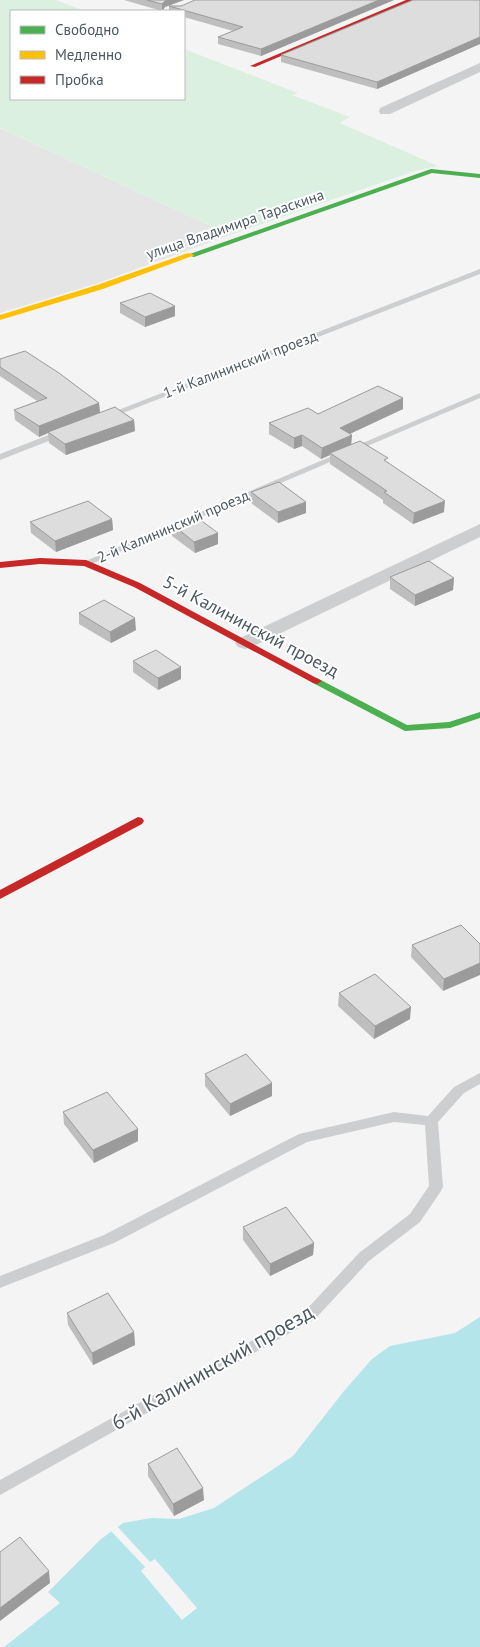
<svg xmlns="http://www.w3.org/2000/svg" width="480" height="1647" font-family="'PT Sans',sans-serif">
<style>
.education{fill:#e6e5e5}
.green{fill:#dbf0e1}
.water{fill:#b3e5eb}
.pier{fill:#f4f4f4}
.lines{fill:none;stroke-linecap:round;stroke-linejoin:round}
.lane{fill:#cccecf;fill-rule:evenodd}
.street{fill:#cccecf;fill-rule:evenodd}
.fast{fill:#4caf50;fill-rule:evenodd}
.slow{fill:#ffc107;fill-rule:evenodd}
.jam{fill:#c62828;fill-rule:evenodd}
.wall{fill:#bebebf}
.shaded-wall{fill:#9b9b9b}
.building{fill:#ddddde;stroke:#9b9b9b}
.labels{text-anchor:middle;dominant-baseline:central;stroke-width:4;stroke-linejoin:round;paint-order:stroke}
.far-street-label{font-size:15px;fill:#4c585f;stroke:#fff}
.street-label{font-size:18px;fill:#4c585f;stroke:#fff}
.near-street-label{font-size:21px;fill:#4c585f;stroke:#fff}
</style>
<rect width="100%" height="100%" fill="#f4f4f4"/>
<path class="education" d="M0,128l230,107 -135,49 -95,29z"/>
<path class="green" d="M0,0h56l29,11h-74v88h173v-50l114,44 -6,2 58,22 -10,6 98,43 -20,4 -188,65 -230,-107z"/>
<path class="water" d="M480,1317v330h-476l56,-44 -12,-11 53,-53 22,-16 28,-5 28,1 35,-11 79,-52 51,-65 28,-32 18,-13 65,-13z"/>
<path class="pier" d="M117,1526l33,36 5,-3 42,49 -15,12 -41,-49 4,-4 -34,-36z"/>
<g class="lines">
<path class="lane" d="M480,269v5l-370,144 -3,1 -4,-3z
M480,393v5l-391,167h-6l-2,-2z
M61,430l3,1v4l-64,25v-6z
M480,1073v11l-16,9 -26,29 5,65 -2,4 -21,31 -51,39 -54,58 -315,176v-15l305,-169 54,-58 51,-39 19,-28 -4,-61 -31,-3 -87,20 -193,101 -114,45v-12l104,-41 195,-101 95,-22 34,4 26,-29z"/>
<path class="street" d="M480,63v9l-90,42h-10l-1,-3 1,-3z
M480,524v13l-228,110 -7,2 -7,-2 -3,-4 3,-4z"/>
<path class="fast" d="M431,169l49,5v4l-48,-5 -238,84 -7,-2z
M317,678l90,47 42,-3 31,-10v6l-30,10 -45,3 -92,-48 -1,-2z"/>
<path class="slow" d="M188,253l7,2 -92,34 -103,31v-5l97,-30z"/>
<path class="jam" d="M406,0h8l-159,67 -5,-1z
M40,558l46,2 54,23 182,98 -5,3 -4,-1 -179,-96 -50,-21 -44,-2 -40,4v-6z
M138,817l4,1 2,3 -2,3 -142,75v-9z"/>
</g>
<path class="wall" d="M124,0h60l-19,7 -3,4z
M394,0l-133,56 -43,-12v-7l15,-6 -49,-14v-6h-15v-5z
M480,0v44l-103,45 -96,-27v-7z
M120,303l55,13 -30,11 -25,-14z
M0,359l99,44 1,10 34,7 1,11 -69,24 -17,-12 -1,-10 -9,4 -24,-17 -1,-10 23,-9 -37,-25z
M403,398v11l-54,25 3,1 -1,9 37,18 56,50 -31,12 -30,-21v-3l-53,-36v-9l-9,4 -19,-13 -8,3 -25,-15v-11z
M251,492l55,10v11l-28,10 -27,-20z
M112,519l1,11 -57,22 -25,-19 -1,-11z
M172,524l46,9v11l-23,9 -23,-17z
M390,577l64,1 -1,12 -38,16 -25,-17z
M79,613l57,17 -25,13 -32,-19z
M133,661l48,18 -23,11 -25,-18z
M461,925l-18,66 -32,-34 1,-12z
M339,993l71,26 -36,20 -36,-33z
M205,1074l67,9v13l-42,20 -25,-30z
M63,1112l75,17v12l-44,22 -30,-39z
M243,1227l71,16 -1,12 -43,21 -27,-36z
M67,1313l67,19 1,13 -42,20 -25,-40z
M148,1464l56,36 -30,16 -26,-40z"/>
<path class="shaded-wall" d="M167,0h17l-19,7 -3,4v-7l3,-3z
M379,0h15l-133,56v-7z
M480,37v7l-103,45v-7z
M175,306v10l-30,11v-10z
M403,398v11l-64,30 1,-11z
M99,403l1,11 -52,18v1l-9,4v-11z
M134,420l1,11 -69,24 -1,-11z
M302,435v11l-8,3v-11z
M352,435l-1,11 -21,7v2l-9,4 1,-11z
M445,501l-1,11 -31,12 1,-11z
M306,502v11l-28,10v-11z
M112,519l1,11 -57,22 -1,-11z
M218,533v11l-23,9 -1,-11z
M454,578l-1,12 -38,16v-11z
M135,618l1,12 -25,13 -1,-11z
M181,667v12l-23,11v-12z
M480,963v12l-37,16 1,-12z
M411,1007l-1,12 -36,20 1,-13z
M272,1083v13l-42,20v-12z
M138,1129v12l-44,22 -1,-13z
M314,1243l-1,12 -43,21v-12z
M134,1332l1,13 -42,20 -1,-12z
M203,1488l1,12 -30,16 -1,-12z
M49,1571l1,12 -50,38v-13z"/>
<path class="building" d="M147,0h20l-2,1 -3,3z
M195,0h184l-118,49 -43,-12 25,-10 -74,-21h12z
M413,0h67v37l-103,45 -96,-27z
M150,293l25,13 -30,11 -25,-14z
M25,351l34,22 40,30 -60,23 -25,-16 33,-12 -47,-31v-8z
M378,386l25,12 -63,30 12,7 -30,13 -20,-13 -8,3 -25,-15 39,-15 10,6z
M115,407l19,13 -69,24 -17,-12z
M360,441l28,17 -4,2 61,41 -31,12 -30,-21 3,-1 -57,-38z
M279,482l27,20 -28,10 -27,-20z
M88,501l24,18 -57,22 -25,-19z
M195,516l23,17 -24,9 -22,-18z
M429,561l25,17 -39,17 -25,-18z
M104,600l31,18 -25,14 -31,-19z
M156,650l25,17 -23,11 -25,-17z
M461,925l19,19v19l-36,16 -32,-34z
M375,974l36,33 -36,19 -36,-33z
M246,1054l26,29 -42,21 -25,-30z
M107,1092l31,37 -45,21 -30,-38z
M286,1207l28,36 -44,21 -27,-37z
M108,1293l26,39 -42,21 -25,-40z
M177,1448l26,40 -30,16 -25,-40z
M20,1537l29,34 -49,37v-56z"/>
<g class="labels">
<g class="far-street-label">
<text transform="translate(235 224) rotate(-19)">улица Владимира Тараскина</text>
<text transform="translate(240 364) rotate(-21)">1-й Калининский проезд</text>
<text transform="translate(173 526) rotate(-23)">2-й Калининский проезд</text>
</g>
<g class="street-label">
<text transform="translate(251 626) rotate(28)">5-й Калининский проезд</text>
</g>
<g class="near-street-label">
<text transform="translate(212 1367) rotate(-30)">6-й Калининский проезд</text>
</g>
</g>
<rect x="10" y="10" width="175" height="90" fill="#ffffff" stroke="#b7bcbf"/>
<rect x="20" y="26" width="25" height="8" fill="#4caf50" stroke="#b7bcbf"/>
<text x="55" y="35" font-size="15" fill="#4c585f">Свободно</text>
<rect x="20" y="51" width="25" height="8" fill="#ffc107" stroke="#b7bcbf"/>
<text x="55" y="60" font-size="15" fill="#4c585f">Медленно</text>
<rect x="20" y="76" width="25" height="8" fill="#c62828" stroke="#b7bcbf"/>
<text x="55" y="85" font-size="15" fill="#4c585f">Пробка</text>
</svg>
